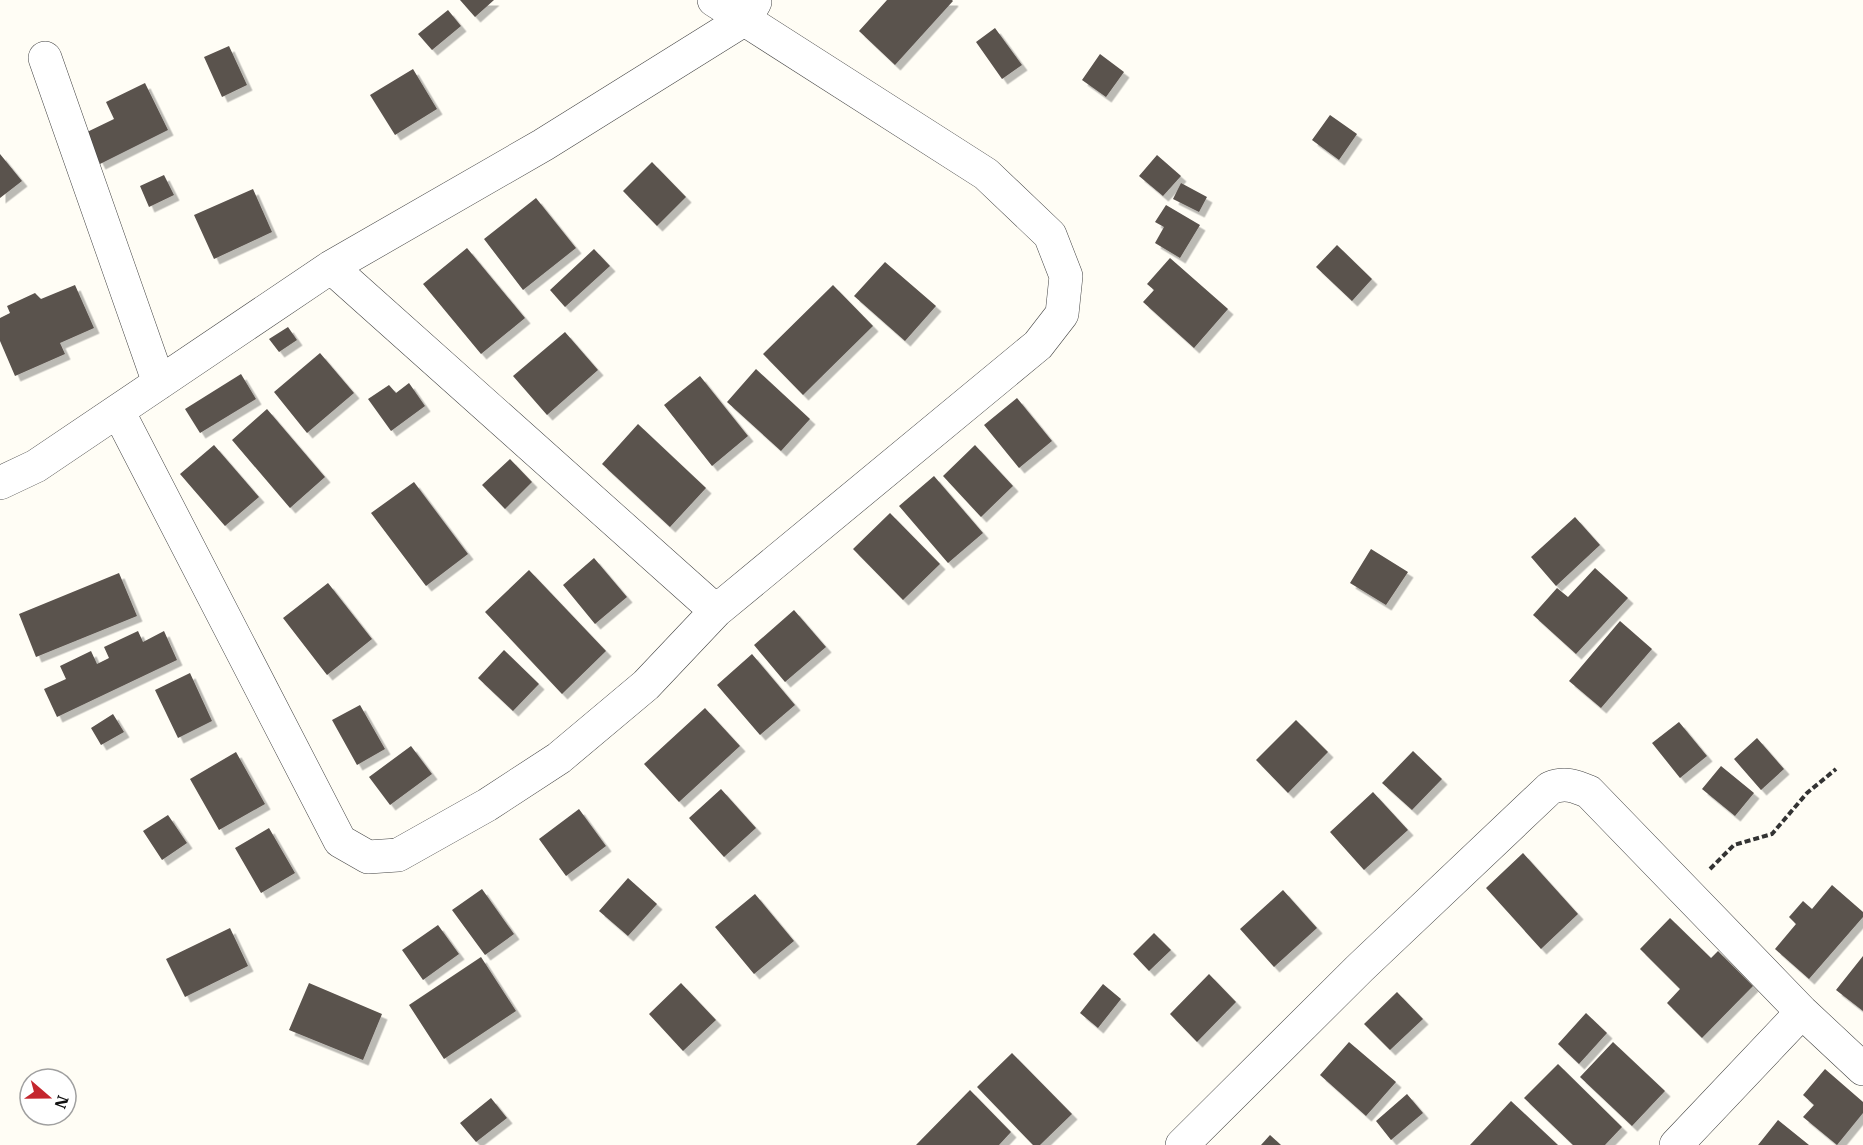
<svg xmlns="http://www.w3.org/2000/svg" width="1863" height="1145" font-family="'IBM Plex Serif',serif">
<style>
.building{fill:#5a524d;filter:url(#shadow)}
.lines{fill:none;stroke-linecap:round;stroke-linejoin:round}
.minor-casing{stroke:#444;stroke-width:34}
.path{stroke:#333;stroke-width:4;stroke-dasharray:6 3;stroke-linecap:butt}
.minor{stroke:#fff;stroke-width:33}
</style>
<defs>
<filter id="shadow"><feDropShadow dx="5.5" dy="5.5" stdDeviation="0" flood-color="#0004"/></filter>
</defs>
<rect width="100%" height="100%" fill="#fffdf5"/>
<path class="building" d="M460,0h34l-19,17z
M887,0h65l1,1 -58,64 -36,-34z
M448,10l13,16 -29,24 -14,-16z
M995,28l27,37 -20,14 -26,-37z
M229,46l18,39 -25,12 -18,-40z
M1100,54l24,18 -18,25 -24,-17z
M413,69l24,40 -42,26 -25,-40z
M145,83l23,47 -68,34 -15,-31 29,-14 -8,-17z
M1330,115l27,19 -18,26 -27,-20z
M0,154l22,27 -22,17z
M1157,155l24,21 -18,20 -24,-20z
M652,162l34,35 -29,29 -34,-35z
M164,175l10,20 -25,12 -9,-21z
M1181,183l26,14 -8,15 -26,-13z
M253,189l19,43 -58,27 -20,-44z
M536,198l40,50 -53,42 -39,-51z
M1166,205l34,20 -20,33 -25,-15 9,-16 -9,-5z
M1337,245l35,34 -20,22 -36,-34z
M467,248l58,70 -44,36 -58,-70z
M594,249l16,17 -45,41 -15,-17z
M1170,258l58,51 -34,39 -51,-46 11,-12 -7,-6z
M885,262l51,44 -31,35 -51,-45z
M75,285l19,43 -34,15 5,11 -50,22 -15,-35v-23l10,-5 -3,-7 28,-13 6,6z
M833,285l40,41 -70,69 -40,-41z
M288,327l9,13 -18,12 -10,-13z
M565,332l33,38 -51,45 -34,-39z
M320,353l34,40 -47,40 -33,-41z
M756,369l54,50 -29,32 -54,-49z
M241,374l15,25 -56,34 -15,-24z
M700,376l48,60 -36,30 -48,-61z
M409,383l16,23 -34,25 -23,-32 21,-14 7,8z
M1017,398l35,43 -33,27 -35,-43z
M267,409l58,68 -35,31 -58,-68z
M638,424l68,64 -36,39 -68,-63z
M214,445l45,52 -34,29 -45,-52z
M975,445l38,41 -32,31 -38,-41z
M510,459l22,23 -27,27 -23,-24z
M934,476l49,57 -35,30 -49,-57z
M414,482l54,72 -42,32 -55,-73z
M890,513l50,51 -37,36 -50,-51z
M1575,517l25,28 -44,41 -25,-29z
M1371,549l37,23 -22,33 -36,-22z
M594,558l33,39 -32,27 -32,-39z
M1595,568l33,30 -52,56 -43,-39 24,-27 11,9z
M529,570l77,81 -44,43 -77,-82z
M119,573l18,43 -101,41 -17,-43z
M328,583l44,56 -45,36 -44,-57z
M794,610l32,37 -41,35 -31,-37z
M1620,621l32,28 -51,59 -32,-27z
M138,631l5,11 21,-11 13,29 -120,57 -13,-28 22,-10 -6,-13 31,-15 6,13 12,-6 -5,-11z
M504,650l35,34 -26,27 -35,-33z
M752,654l43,51 -35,30 -43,-50z
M190,673l22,48 -34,17 -23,-48z
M360,705l25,44 -28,16 -25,-45z
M705,708l35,38 -61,56 -35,-38z
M113,714l11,18 -23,13 -10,-17z
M1296,720l32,32 -40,41 -32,-33z
M1679,722l28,34 -27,22 -28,-35z
M1757,738l27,31 -23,21 -27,-31z
M411,746l21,28 -42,31 -21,-28z
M1413,751l29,28 -30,31 -30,-27z
M236,752l29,52 -46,26 -29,-51z
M1721,766l33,27 -19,23 -33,-27z
M721,789l35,39 -32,29 -35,-39z
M1373,792l35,38 -44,40 -34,-38z
M579,809l27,37 -40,30 -27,-37z
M168,815l19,28 -25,17 -19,-29z
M269,828l26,45 -34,20 -26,-45z
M1523,853l55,61 -37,35 -55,-61z
M628,878l29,26 -29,32 -29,-25z
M1832,885l31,27v5l-54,62 -34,-30 21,-25 -7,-7 14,-16 9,8z
M482,889l32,45 -29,21 -33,-45z
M1283,890l34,38 -43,39 -34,-38z
M755,894l39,47 -40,33 -39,-47z
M1670,918l41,40 7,-7 35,35 -51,52 -35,-35 13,-14 -40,-40z
M438,925l21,29 -36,26 -21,-30z
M230,928l18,38 -63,31 -19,-38z
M1154,933l17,17 -22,21 -16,-17z
M1863,956v55l-27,-21z
M481,957l35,54 -72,48 -35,-54z
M1209,974l27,28 -39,40 -27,-28z
M309,983l73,31 -19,46 -74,-30z
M681,983l35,37 -33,31 -34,-37z
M1103,984l18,15 -23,29 -18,-15z
M1397,992l26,27 -33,31 -26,-26z
M1586,1013l21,20 -28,31 -21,-20z
M1349,1042l47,40 -30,34 -46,-41z
M1613,1042l52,49 -33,35 -52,-49z
M1012,1053l60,61 -32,31h-7l-56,-58z
M1558,1064l64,63 -17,18h-32l-49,-47z
M1825,1069l38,33v11l-26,32 -34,-28 11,-12 -11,-10z
M970,1090l41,42 -12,13h-83z
M1407,1094l16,19 -32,27 -15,-19z
M491,1098l16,20 -31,24 -16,-19z
M1511,1101l47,44h-88z
M1778,1120l31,25h-51z
M1270,1135l11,10h-20z"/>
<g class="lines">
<defs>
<path id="minor" d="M45,58l114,325
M331,267l385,344
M118,411l222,430 28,16 30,-2 89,-50 72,-47 87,-73 70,-74 322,-266 24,-31 4,-38 -16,-41 -64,-61 -272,-174
M0,483l36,-17 295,-199 212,-122 202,-126 10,-17
M1182,1145l178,-177 190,-180c15,-6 25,-2 39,4l213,220 61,57
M1676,1145l126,-133"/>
</defs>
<use href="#minor" class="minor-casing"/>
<path class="path" d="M1710,869l24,-24 38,-11 35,-41 29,-24"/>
<use href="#minor" class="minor"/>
</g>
<g transform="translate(48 1097) rotate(110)"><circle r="28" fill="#ffffff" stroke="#a0a0a0" stroke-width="1.5"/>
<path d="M0-4.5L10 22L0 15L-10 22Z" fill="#c4262e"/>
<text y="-9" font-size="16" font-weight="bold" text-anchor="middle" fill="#111111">N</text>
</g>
</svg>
